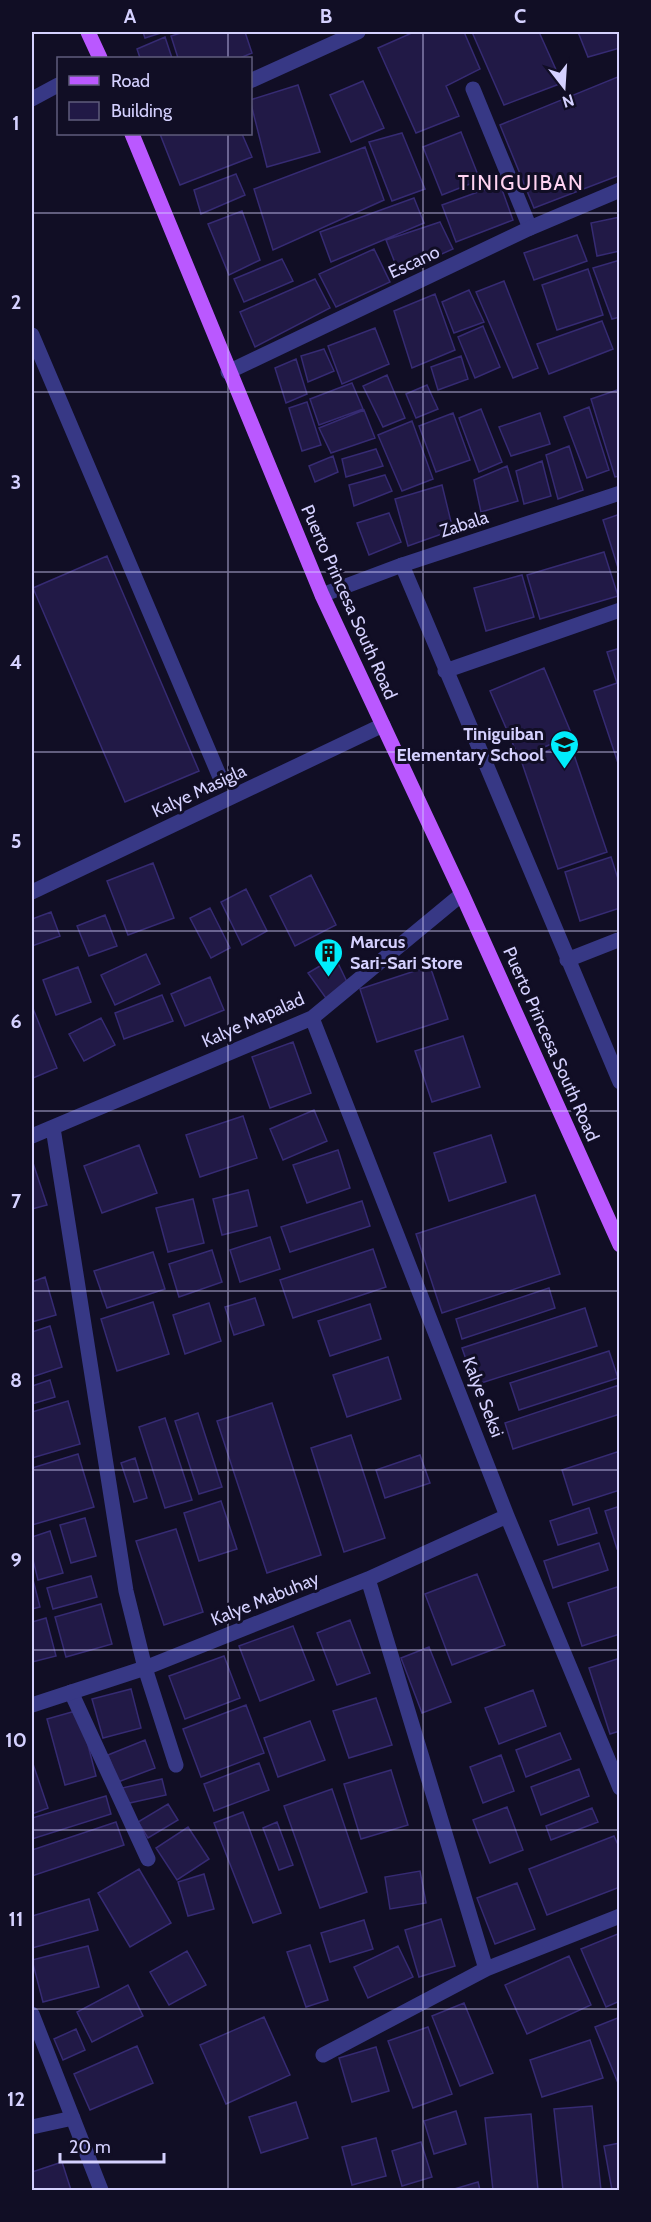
<svg xmlns="http://www.w3.org/2000/svg" width="651" height="2222" font-family="Cabin,sans-serif">
<style>
.building{fill:#211946;stroke:#362b73;stroke-width:1.5}
.lines{fill:none;stroke-linecap:round;stroke-linejoin:round}
.service{stroke:#373885;stroke-width:15}
.minor{stroke:#373885;stroke-width:15}
.primary{stroke:#ba58ff;stroke-width:15}
.grid{fill:none;stroke:#d5d1ff;stroke-width:1.5;stroke-opacity:0.55}
.labels{text-anchor:middle;dominant-baseline:central;stroke-width:6;stroke-linejoin:round;paint-order:stroke}
.street-label{font-size:18px;fill:#d5d1ff;stroke:#110e25}
.poi-label{font-size:18px;font-weight:bold;fill:#d5d1ff;stroke:#110e25;text-anchor:end}
.quarter-label{font-size:21px;letter-spacing:1.5px;fill:#ffd3f1;stroke:#110e25}
.neatline{fill:none;stroke:#d5d1ff;stroke-width:2}
.grid-label{font-size:20px;text-anchor:middle;font-weight:bold;fill:#d5d1ff}
</style>
<rect width="100%" height="100%" fill="#110e25"/>
<path class="building" d="M143,32h21l-19,6z
M184,32h61l7,21 -12,5h-62l-7,-22z
M414,32h50l16,37 -34,17 13,30 -43,17 -38,-85z
M472,32h67l23,51 -58,22z
M578,32h42v16l-32,9z
M165,37l7,21h-32l-3,-9z
M620,76v99l-86,33 -34,-83z
M363,81l21,47 -33,14 -21,-47z
M298,85l22,67 -53,15 -17,-67z
M461,132l19,48 -38,15 -19,-48z
M402,133l23,56 -33,12 -23,-59z
M160,134h82l10,23 -72,28z
M365,147l19,53 -111,50 -19,-61z
M236,174l9,21 -44,19 -7,-24z
M500,184l13,36 -57,22 -14,-37z
M414,198l10,25 -93,39 -11,-30z
M242,211l18,49 -31,15 -21,-51z
M620,217v34l-23,5 -6,-33z
M440,222l13,27 -54,24 -13,-33z
M577,235l10,26 -53,19 -10,-27z
M374,249l16,33 -54,25 -17,-33z
M282,259l11,22 -49,21 -10,-23z
M620,260v57l-8,2 -19,-51z
M588,269l15,46 -46,15 -15,-45z
M315,279l15,29 -75,39 -15,-35z
M504,281l34,87 -25,10 -37,-86z
M469,290l15,32 -30,11 -12,-31z
M435,294l20,56 -43,18 -18,-57z
M602,321l11,28 -64,25 -12,-30z
M483,326l17,41 -25,11 -17,-41z
M375,328l14,36 -47,20 -14,-38z
M324,349l10,22 -26,11 -7,-26z
M461,356l7,23 -30,11 -7,-23z
M296,359l11,35 -21,9 -11,-35z
M387,375l18,43 -22,9 -20,-41z
M352,383l11,26 -44,16 -9,-26z
M427,385l11,24 -22,9 -10,-24z
M620,389v87l-5,1 -24,-78z
M307,402l14,43 -19,6 -13,-43z
M589,407l20,63 -22,8 -23,-61z
M481,409l21,53 -23,10 -20,-54z
M364,410l11,28 -44,15 -12,-25z
M453,413l17,47 -34,12 -17,-46z
M540,413l10,31 -39,12 -12,-29z
M412,421l21,58 -31,12 -24,-56z
M569,446l14,44 -25,9 -12,-44z
M376,449l7,17 -37,11 -4,-18z
M333,456l5,16 -23,10 -6,-16z
M542,461l9,35 -27,8 -8,-33z
M507,466l11,35 -37,11 -7,-32z
M385,475l7,16 -38,15 -5,-21z
M442,485l11,45 -45,16 -13,-47z
M389,513l12,29 -32,13 -12,-32z
M620,514v57h-1l-16,-51z
M604,552l14,44 -78,23 -13,-44z
M107,556l92,215 -74,31 -92,-214z
M522,575l12,42 -48,14 -12,-43z
M620,648v121l-26,-78 23,-8 -10,-31z
M544,668l28,67 -53,23 -29,-67z
M570,743l37,109 -49,17 -37,-109z
M611,857l9,28v23l-40,13 -15,-49z
M153,863l21,55 -46,17 -21,-54z
M311,875l25,50 -41,21 -25,-50z
M246,889l21,42 -25,14 -21,-43z
M210,908l20,40 -19,10 -21,-40z
M51,912l9,24 -28,10v-27z
M105,915l12,31 -28,10 -12,-30z
M146,954l14,30 -45,21 -14,-30z
M335,957l13,27 -20,17 -20,-28z
M430,966l18,53 -71,23 -17,-53z
M78,967l13,35 -35,13 -13,-35z
M210,977l14,33 -39,16 -14,-32z
M162,995l11,26 -49,18 -9,-26z
M32,1006l25,62 -24,10 -1,-3z
M101,1018l14,27 -31,16 -15,-27z
M463,1036l17,51 -48,15 -17,-51z
M293,1042l18,51 -41,15 -18,-51z
M314,1110l13,31 -44,19 -13,-31z
M243,1116l14,42 -57,19 -14,-42z
M491,1135l15,47 -57,19 -15,-48z
M139,1145l18,48 -55,20 -18,-47z
M338,1150l12,38 -43,15 -14,-38z
M32,1160l15,45 -15,4z
M248,1190l9,36 -35,9 -9,-36z
M535,1195l25,79 -118,39 -26,-79z
M193,1199l11,44 -36,9 -12,-44z
M362,1201l8,25 -80,26 -9,-25z
M270,1237l10,32 -40,13 -10,-32z
M373,1249l13,38 -93,31 -13,-38z
M212,1250l10,32 -43,15 -10,-33z
M153,1252l12,37 -58,19 -13,-37z
M45,1277l11,38 -24,7v-40z
M549,1288l6,20 -93,31 -6,-20z
M255,1298l9,27 -30,10 -9,-28z
M153,1302l16,52 -52,17 -16,-52z
M209,1303l12,38 -36,13 -12,-39z
M370,1304l11,35 -51,17 -12,-35z
M585,1308l12,38 -122,39 -13,-37z
M50,1326l12,41 -30,10v-45z
M609,1351l9,27 -99,32 -9,-27z
M388,1357l13,42 -54,18 -14,-42z
M50,1380l5,17 -23,7v-18z
M619,1385l1,29 -107,35 -8,-26z
M68,1401l12,43 -48,14v-46z
M272,1403l49,152 -54,18 -50,-152z
M198,1413l24,74 -23,7 -24,-73z
M165,1418l27,82 -27,8 -26,-81z
M351,1435l34,103 -41,14 -33,-104z
M620,1451v39l-47,15 -11,-35z
M78,1454l16,53 -62,18v-57z
M420,1455l10,28 -45,15 -9,-28z
M135,1458l12,40 -13,4 -13,-39z
M221,1501l16,48 -38,12 -15,-48z
M620,1506v42l-3,1 -12,-38z
M589,1508l8,25 -39,12 -8,-24z
M85,1518l11,38 -25,7 -11,-38z
M176,1529l27,83 -39,13 -28,-84z
M50,1531l13,42 -25,7 -6,-24v-19z
M599,1543l9,27 -55,18 -9,-27z
M477,1574l28,71 -53,20 -27,-71z
M32,1576l8,31 -8,2z
M91,1576l6,21 -44,12 -6,-21z
M620,1586v48l-38,12 -14,-43z
M101,1604l11,40 -46,13 -11,-40z
M46,1618l10,38 -24,6v-40z
M350,1620l20,53 -33,12 -20,-52z
M293,1626l21,54 -54,21 -21,-55z
M429,1647l22,55 -29,11 -21,-55z
M224,1656l16,42 -55,21 -16,-43z
M620,1658v73l-10,3 -21,-66z
M131,1689l10,39 -38,10 -11,-39z
M533,1690l13,36 -47,18 -14,-36z
M376,1698l16,47 -43,13 -16,-47z
M246,1705l18,48 -63,24 -18,-48z
M79,1710l17,66 -31,9 -18,-66z
M310,1721l15,39 -47,17 -14,-39z
M560,1733l11,26 -45,18 -10,-27z
M145,1740l10,28 -37,14 -10,-27z
M501,1755l13,36 -31,12 -13,-36z
M32,1761l16,47 -16,6z
M259,1763l10,27 -55,21 -10,-27z
M579,1769l10,27 -48,19 -10,-28z
M391,1770l17,55 -47,14 -17,-55z
M162,1779l4,16 -41,9 -3,-16z
M332,1789l35,103 -47,16 -36,-102z
M106,1796l5,18 -79,25v-21z
M168,1804l10,16 -30,18 -10,-16z
M507,1807l16,43 -33,13 -17,-43z
M592,1808l6,14 -47,18 -5,-14z
M243,1812l38,101 -28,10 -39,-100z
M116,1822l8,23 -92,31v-26z
M277,1822l16,43 -14,5 -16,-42z
M188,1827l21,32 -32,21 -21,-32z
M614,1836l6,13v38l-73,28 -18,-46z
M139,1869l32,54 -41,24 -32,-54z
M420,1871l6,32 -36,6 -5,-32z
M204,1874l10,35 -26,7 -10,-34z
M517,1883l18,46 -40,15 -18,-46z
M89,1899l9,31 -66,18v-32z
M441,1919l14,47 -36,11 -14,-47z
M364,1920l9,29 -43,13 -9,-29z
M620,1933v68l-14,6 -25,-58z
M310,1945l18,55 -22,7 -19,-55z
M88,1946l11,41 -56,15 -11,-42z
M398,1946l15,31 -45,21 -14,-31z
M187,1951l19,34 -37,20 -19,-33z
M569,1956l22,49 -64,29 -22,-49z
M128,1985l15,31 -51,26 -15,-30z
M464,2003l29,70 -33,13 -28,-70z
M264,2017l26,58 -64,29 -26,-59z
M620,2017v65l-2,1 -23,-56z
M428,2027l24,67 -39,14 -25,-67z
M76,2029l9,21 -22,10 -9,-21z
M590,2040l13,38 -61,19 -12,-37z
M137,2046l16,37 -63,27 -16,-36z
M376,2047l13,44 -37,11 -13,-44z
M296,2102l12,36 -47,15 -12,-36z
M592,2106l9,84h-38l-9,-81z
M456,2111l10,33 -32,10 -10,-33z
M531,2114l7,76h-45l-8,-72z
M376,2138l10,38 -34,9 -10,-38z
M421,2142l11,35 -30,9 -10,-35z
M620,2143v47h-8l-8,-44z
M62,2162l9,28h-39v-18z
M478,2182l2,8h-29z"/>
<g class="lines">
<path class="service" d="M473,89l57,139
M402,565l218,517
M445,671l175,-61
M567,960l51,-20
M71,1692l77,167"/>
<path class="minor" d="M250,81l108,-49
M32,99l26,-14
M32,335l187,440
M228,372l302,-144 90,-38
M322,595l80,-30 218,-72
M32,892l351,-167
M312,1018l195,498 113,272
M53,1128l73,463 19,77 31,97
M32,1136l280,-118 150,-124
M368,1579l118,390
M32,1705l113,-37 223,-89 139,-63
M32,2014l69,176
M323,2055l163,-86 134,-53
M32,2127l41,-9"/>
<path class="primary" d="M88,32l12,26
M132,134l190,461 140,299 158,351"/>
</g>
<path class="grid" d="M228,32v26M423,32v2158M228,134v2056M32,213h588M32,392h588M32,572h588M32,752h588M32,931h588M32,1111h588M32,1291h588M32,1470h588M32,1650h588M32,1830h588M32,2009h588"/>
<defs>
<symbol id="school-pin" viewBox="-11 -11 22 30"><path d="M0 17L-7.5 6A9.5 9.5 0 1 1 7.5 6Z" fill="#00edfc" stroke="#110e25"/><path d="M0-5L7-2L0 1L-7-2ZM-4 1L0 2.5L4 1V4Q0 6-4 4Z" fill="#111"/></symbol>
<symbol id="building-pin" viewBox="-11 -11 22 30"><path d="M0 17L-7.5 6A9.5 9.5 0 1 1 7.5 6Z" fill="#00edfc" stroke="#110e25"/><path d="M-4-6H4V6H1V3H-1V6H-4ZM-2.5-4.3h1.7v1.8h-1.7ZM.8-4.3h1.7v1.8H.8ZM-2.5-1h1.7V.8h-1.7ZM.8-1h1.7V.8H.8Z" fill="#111"/></symbol>
</defs>
<g fill-rule="evenodd">
<use href="#school-pin" x="548" y="728" width="33" height="45"/>
<use href="#building-pin" x="312" y="936" width="33" height="45"/>
</g>
<g class="labels">
<g class="street-label">
<text transform="translate(414 262) rotate(-25)">Escano</text>
<text transform="translate(464 524) rotate(-18)">Zabala</text>
<text transform="translate(349 602) rotate(66)">Puerto Princesa South Road</text>
<text transform="translate(199 791) rotate(-25)">Kalye Masigla</text>
<text transform="translate(253 1020) rotate(-24)">Kalye Mapalad</text>
<text transform="translate(551 1044) rotate(66)">Puerto Princesa South Road</text>
<text transform="translate(483 1397) rotate(69)">Kalye Seksi</text>
<text transform="translate(265 1599) rotate(-22)">Kalye Mabuhay</text>
</g>
<g class="poi-label">
<text x="544" y="734">Tiniguiban<tspan x="544" dy="21">Elementary School</tspan></text>
<text x="350" y="942" text-anchor="start">Marcus<tspan x="350" dy="21">Sari-Sari Store</tspan></text>
</g>
<g class="quarter-label">
<text x="521" y="182">TINIGUIBAN</text>
</g>
</g>
<rect width="651" height="2222" fill="none" stroke="#110e25" stroke-width="66"/>
<rect x="57" y="57" width="195" height="78" fill="#110e25" stroke="#5f5c7c" stroke-width="1.5"/>
<rect x="69" y="76" width="30" height="9" fill="#ba58ff" stroke="#5f5c7c" stroke-width="1.5"/>
<text x="111" y="87" font-size="18" fill="#d5d1ff">Road</text>
<rect x="69" y="102" width="30" height="18" fill="#211946" stroke="#5f5c7c" stroke-width="1.5"/>
<text x="111" y="117" font-size="18" fill="#d5d1ff">Building</text>
<g transform="translate(564 87) rotate(163)" stroke="#110e25" stroke-width="4.5" paint-order="stroke">
<path d="M0-4.5L10 22L0 15L-10 22Z" fill="#d5d1ff"/>
<text y="-9" font-size="16" font-weight="bold" text-anchor="middle" fill="#d5d1ff">N</text>
</g>
<path d="M60 2153v9h104v-9" fill="none" stroke="#d5d1ff" stroke-width="3"/>
<text x="69" y="2153" font-size="18" fill="#d5d1ff" stroke="#110e25" stroke-width="4.5" paint-order="stroke">20 m</text>
<rect x="33" y="33" width="585" height="2156" class="neatline"/>
<g class="grid-label">
<text x="130" y="23">A</text>
<text x="326" y="23">B</text>
<text x="520" y="23">C</text>
<text x="16" y="130">1</text>
<text x="16" y="309">2</text>
<text x="16" y="489">3</text>
<text x="16" y="669">4</text>
<text x="16" y="848">5</text>
<text x="16" y="1028">6</text>
<text x="16" y="1208">7</text>
<text x="16" y="1387">8</text>
<text x="16" y="1567">9</text>
<text x="16" y="1747">10</text>
<text x="16" y="1926">11</text>
<text x="16" y="2106">12</text>
</g>
</svg>
